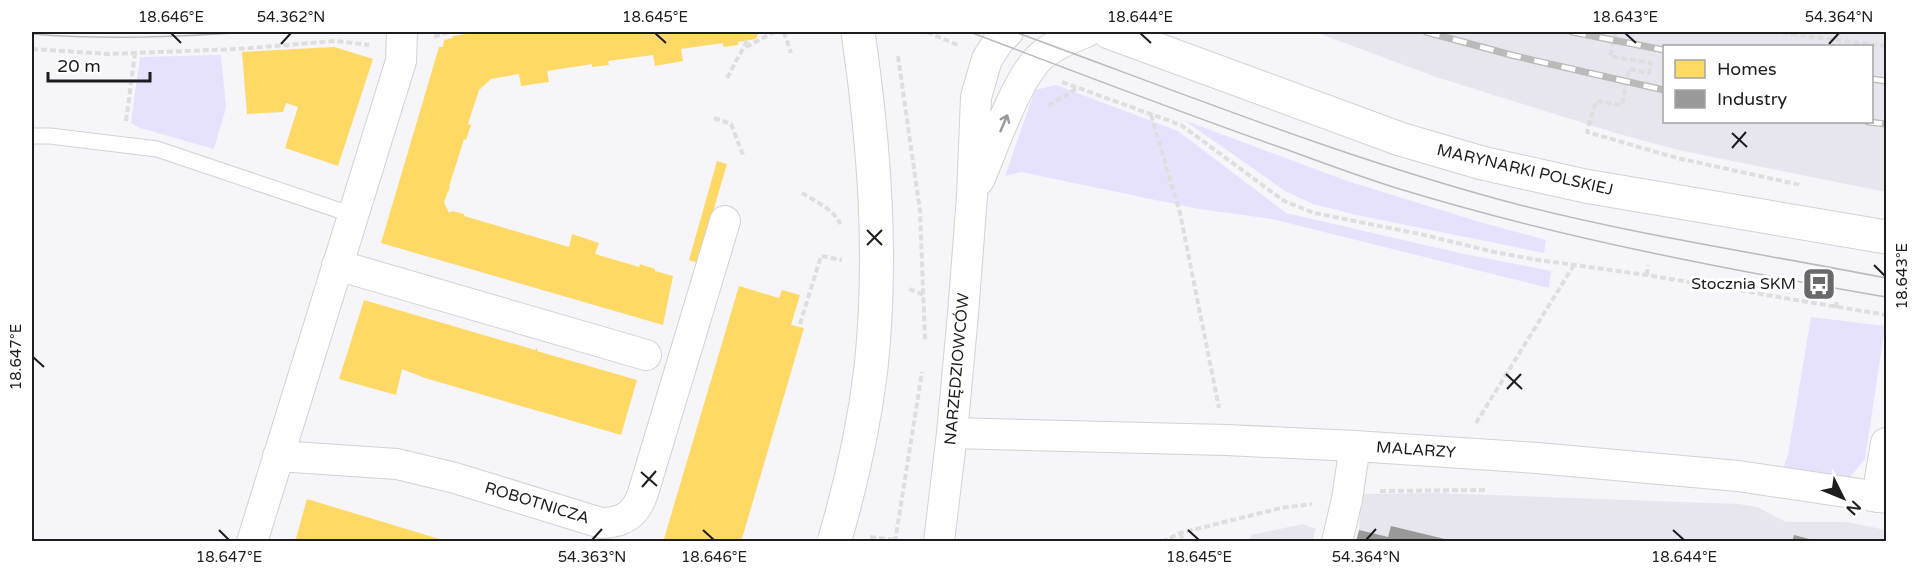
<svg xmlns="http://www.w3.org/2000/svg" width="1918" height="573" font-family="'Varela Round',sans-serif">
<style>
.built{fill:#e7e6ef;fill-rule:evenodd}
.green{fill:#e6e2fd}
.homes{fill:#ffd966}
.industry{fill:#999}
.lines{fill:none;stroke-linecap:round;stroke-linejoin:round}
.lane-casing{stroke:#d2d2d5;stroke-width:17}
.street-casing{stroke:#d2d2d5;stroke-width:32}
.secondary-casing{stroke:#d2d2d5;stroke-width:35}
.path{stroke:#dededf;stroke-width:4;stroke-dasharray:6 3;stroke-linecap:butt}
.lane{stroke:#fefefe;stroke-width:15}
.street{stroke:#fefefe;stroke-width:30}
.secondary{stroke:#fefefe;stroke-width:33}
.tram{stroke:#bababb;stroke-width:1.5}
.rail-casing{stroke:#bababb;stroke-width:7}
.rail{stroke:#fff;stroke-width:4.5;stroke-dasharray:14;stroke-linecap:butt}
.secondary-bridge-casing{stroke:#d2d2d5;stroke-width:35;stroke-linecap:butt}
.secondary-bridge{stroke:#fefefe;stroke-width:33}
.oneway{stroke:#99999a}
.ticks{fill:none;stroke:#1d1d1f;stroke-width:2}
.labels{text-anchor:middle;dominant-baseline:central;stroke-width:6;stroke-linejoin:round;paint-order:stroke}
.street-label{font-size:16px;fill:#1d1d1f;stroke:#fff}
.poi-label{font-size:16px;fill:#1d1d1f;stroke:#fff;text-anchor:end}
.neatline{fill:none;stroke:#1d1d1f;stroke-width:2}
.ticks-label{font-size:15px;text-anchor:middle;fill:#1d1d1f}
</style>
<rect width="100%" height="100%" fill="#f6f5fa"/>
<path class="built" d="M1315,32h571v160l-208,-42 -59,-16 -183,-57zM1664,46h208v76h-208z
M1434,493l305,11 18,3 29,15h61l39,8v12h-530l3,-12 2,-36z
M1303,524l13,5 -3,10 6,2h-69l1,-6z"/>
<path class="green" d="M221,55l5,53 -12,41 -74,-21 -9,-5 9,-66z
M1056,85l122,46 108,82 178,41 87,17 -2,17 -277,-69 -73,-10 -178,-37 -16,4 30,-86z
M1184,120l163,61 136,42 63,17 -2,13 -187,-38 -44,-11 -28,-13z
M1811,317l74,9 -20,133 -15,18 -7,2 -60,-10 5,-14z"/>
<path class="homes" d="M478,32h281l-3,7 -18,3v3l-15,2v-4l-42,6 2,12 -28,5 -2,-11 -45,6 1,4 -17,2v-3l-45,7 2,11 -28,4 -2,-12 -28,5 -12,11 -11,34 3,1 -5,15 -2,-1 -15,48h1l-6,15 5,11 3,-2 12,3v2l105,31 3,-13 27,9 -4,11 44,13 1,-3 15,5v2l18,5 -10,49 -282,-82 58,-196h4l1,-7 8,-2 1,-2z
M334,47l39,12 -35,107 -53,-18 13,-41 -12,-4 -3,9 -36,2 -5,-62z
M717,161l10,3 -29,99 -9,-3z
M739,286l40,12 3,-8 18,5 -9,30 13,3 -63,214h-78z
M364,300l171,50 2,-2v3l100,29 -16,55 -196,-57 -23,-9 -6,26 -57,-16z
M307,499l139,42v1h-151z"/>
<path class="industry" d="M1391,526l62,15v1h-97l3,-12 29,7z
M1794,535l23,6v1h-25z"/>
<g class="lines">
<defs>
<path id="lane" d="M32,136h18l107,13 196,66"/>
<path id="street" d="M979,180c15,-34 35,-95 59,-121 13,-13 31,-20 48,-27
M337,265l309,90
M952,433l274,7 129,6 182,12 201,18 148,22
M278,456l119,8 58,14 146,45c23,0 35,-9 42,-30l82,-272
M1877,497l9,-54
M252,542l149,-481 1,-29
M939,542l13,-109 11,-119 9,-118 4,-99 11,-38 11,-17 10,-10
M1337,542l10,-43 8,-53"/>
<path id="secondary" d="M1109,32l291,107 82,24 103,23 301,51"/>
</defs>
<use href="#lane" class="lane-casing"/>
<use href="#street" class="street-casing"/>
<use href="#secondary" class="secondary-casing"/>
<path class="path" d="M784,32l7,21
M927,32l33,14
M1616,32l-6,24 41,7 -2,10 -20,-4 -7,36 -26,-4 -9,31 90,26 124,27
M1666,32h2
M1773,32l113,14
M434,37l14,-5
M746,47l28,-15
M32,49l77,5 128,-5 98,-8 34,4
M898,56l22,155 5,129
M727,78l20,-37
M1062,82l119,43 103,76 30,12 106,21 74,18 44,8 109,15 239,40
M1048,106l29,-18
M1151,115l29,98 39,195
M714,118l17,6 12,31
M126,121l9,-68
M802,193c13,8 33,17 38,31
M1647,275l1,-10
M909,289l15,6
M1836,308l1,-8
M800,324l21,-68 21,4
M1476,423l98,-158
M1380,491l107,-1
M1180,533l4,9
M870,537l26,3
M895,542l27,-170
M1162,542l18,-9 101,-25 31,-4"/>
<use href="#lane" class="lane"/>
<use href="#street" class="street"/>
<use href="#secondary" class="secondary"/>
<path class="tram" d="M970,32c105,40 209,80 315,117 39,14 78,29 118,41 158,48 321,79 483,107
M1015,32c167,61 333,128 505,173 121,31 244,49 366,73
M32,34c72,6 144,3 216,-2"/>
<defs>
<path id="rail" d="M1426,32l89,24 149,34
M1572,32l92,18
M1872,79l14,2
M1868,122l18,2"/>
</defs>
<use href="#rail" class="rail-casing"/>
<use href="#rail" class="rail"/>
<defs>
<path id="secondary-bridge" d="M834,542c17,-57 30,-116 37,-174 12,-113 3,-225 -13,-336"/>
</defs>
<use href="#secondary-bridge" class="secondary-bridge-casing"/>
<use href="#secondary-bridge" class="secondary-bridge"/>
</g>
<defs><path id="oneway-shaft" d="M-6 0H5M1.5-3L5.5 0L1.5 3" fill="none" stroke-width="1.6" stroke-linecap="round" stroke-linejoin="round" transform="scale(1.5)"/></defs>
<use class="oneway" href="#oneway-shaft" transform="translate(1004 123) rotate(-67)"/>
<path class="ticks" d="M171,33l10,10M655,33l11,10M1140,33l11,10M1625,33l11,10M281,44l10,-11M1829,44l10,-11M1732,133l15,14M1732,148l14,-16M867,230l15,15M867,245l15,-15M1874,265l11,11M33,357l11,10M1506,374l16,15M1507,389l14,-15M641,472l16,14M642,487l14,-16M219,530l10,10M703,530l11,10M1188,530l11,10M1673,530l11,10M592,540l10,-11M1366,540l10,-11"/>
<defs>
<symbol id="bus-square" viewBox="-11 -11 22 22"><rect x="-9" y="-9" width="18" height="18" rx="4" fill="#69696c" stroke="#fff"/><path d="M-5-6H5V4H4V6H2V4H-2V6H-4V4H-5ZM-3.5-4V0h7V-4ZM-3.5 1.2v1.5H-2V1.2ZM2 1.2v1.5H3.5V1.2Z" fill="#fff"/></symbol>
</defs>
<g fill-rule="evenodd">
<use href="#bus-square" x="1800" y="265" width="38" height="38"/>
</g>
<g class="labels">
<g class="street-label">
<text transform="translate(1525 170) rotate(13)">MARYNARKI POLSKIEJ</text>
<text transform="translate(957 369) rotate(-85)">NARZĘDZIOWCÓW</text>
<text transform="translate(1416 450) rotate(4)">MALARZY</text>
<text transform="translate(537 503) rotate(17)">ROBOTNICZA</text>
</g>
<g class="poi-label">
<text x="1796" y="284">Stocznia SKM</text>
</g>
</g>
<rect width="1918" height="573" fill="none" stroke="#ffffff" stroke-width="66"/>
<rect x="1663" y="45" width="210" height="78" fill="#ffffff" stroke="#a5a5a5" stroke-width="1.5"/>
<rect x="1675" y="60" width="30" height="18" fill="#ffd966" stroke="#a5a5a5" stroke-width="1.5"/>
<text x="1717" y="75" font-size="18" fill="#1d1d1f">Homes</text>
<rect x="1675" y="90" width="30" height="18" fill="#999999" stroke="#a5a5a5" stroke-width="1.5"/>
<text x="1717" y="105" font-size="18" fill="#1d1d1f">Industry</text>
<g transform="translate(1843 498) rotate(133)" stroke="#ffffff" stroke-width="4.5" paint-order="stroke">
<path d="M0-4.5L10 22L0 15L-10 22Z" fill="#1d1d1f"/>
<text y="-9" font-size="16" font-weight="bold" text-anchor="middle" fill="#1d1d1f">N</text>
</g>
<path d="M48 72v9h102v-9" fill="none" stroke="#1d1d1f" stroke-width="3"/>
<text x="57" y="72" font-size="18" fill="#1d1d1f" stroke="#ffffff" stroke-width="4.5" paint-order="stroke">20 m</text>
<rect x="33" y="33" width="1852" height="507" class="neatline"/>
<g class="ticks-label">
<text x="171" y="22">18.646°E</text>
<text x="291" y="22">54.362°N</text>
<text x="655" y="22">18.645°E</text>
<text x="1140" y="22">18.644°E</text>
<text x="1625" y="22">18.643°E</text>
<text x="1839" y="22">54.364°N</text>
<text transform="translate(1902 276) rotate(-90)" y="5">18.643°E</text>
<text transform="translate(16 357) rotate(-90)" y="5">18.647°E</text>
<text x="229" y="562">18.647°E</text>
<text x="592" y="562">54.363°N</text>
<text x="714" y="562">18.646°E</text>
<text x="1199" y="562">18.645°E</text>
<text x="1366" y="562">54.364°N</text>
<text x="1684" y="562">18.644°E</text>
</g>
</svg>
